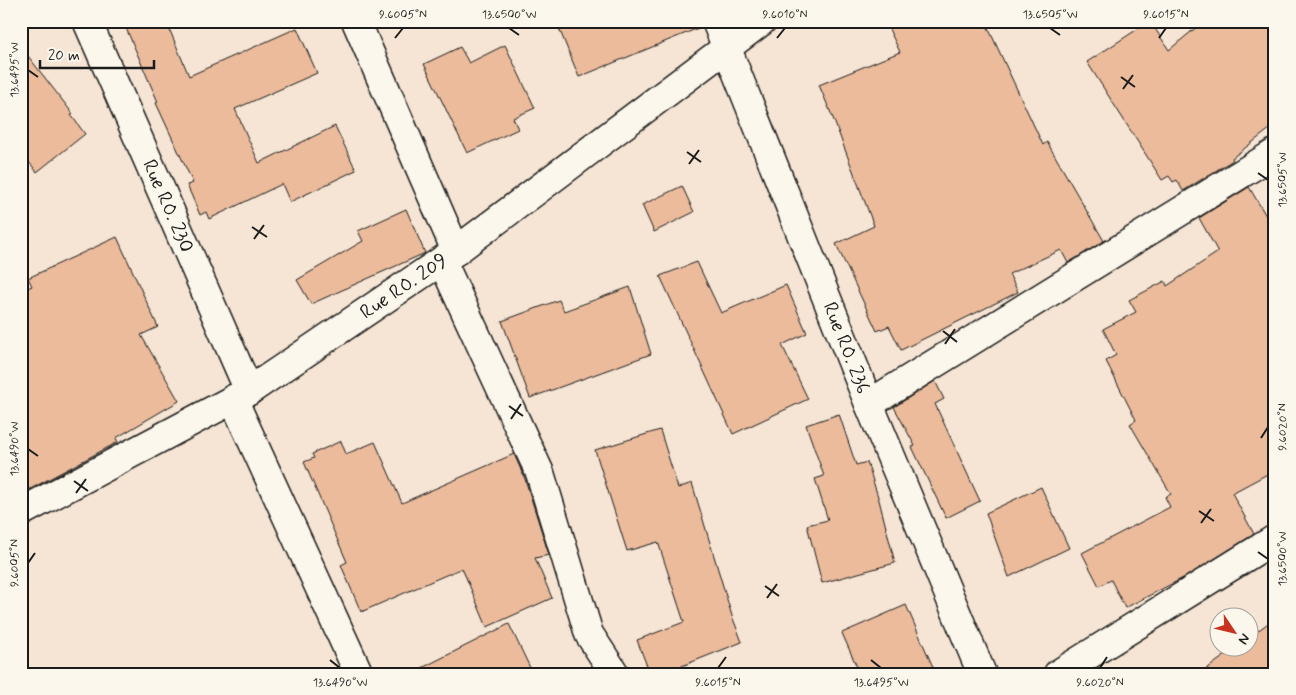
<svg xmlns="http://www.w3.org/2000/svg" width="1296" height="695" font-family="Mynerve,sans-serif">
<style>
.building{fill:#ebbb9c;stroke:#1c1c1c}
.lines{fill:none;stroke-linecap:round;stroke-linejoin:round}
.minor-casing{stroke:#1c1c1c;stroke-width:31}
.minor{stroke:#fbf7ec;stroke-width:28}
.ticks{fill:none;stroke:#1c1c1c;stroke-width:2}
.labels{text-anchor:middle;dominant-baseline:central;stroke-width:5;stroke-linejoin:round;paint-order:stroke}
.street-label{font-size:20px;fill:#1c1c1c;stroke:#fbf7ec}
.neatline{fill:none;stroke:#1c1c1c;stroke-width:2}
.ticks-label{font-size:12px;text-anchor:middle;fill:#1c1c1c}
</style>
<rect width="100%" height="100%" fill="#f6e5d4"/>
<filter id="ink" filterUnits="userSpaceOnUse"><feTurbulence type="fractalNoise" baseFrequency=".02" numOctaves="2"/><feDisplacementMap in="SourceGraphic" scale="10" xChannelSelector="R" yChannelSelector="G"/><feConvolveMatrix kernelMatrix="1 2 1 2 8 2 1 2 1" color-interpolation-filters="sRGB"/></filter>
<g filter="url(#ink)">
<path class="building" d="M123,21h43l23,55 108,-48 20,45 -82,36 24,54 76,-37 21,44 -66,32 -8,-18 -73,35 -3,-7 -6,3 -13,-30 6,-2 -37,-80 2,-1z
M556,21h145v6l-122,50z
M885,21h100l58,124 4,-3 57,99 -36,22 -7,-13 -52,24 9,18 -117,58 -12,-24 -12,5 -41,-87 38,-18 -41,-108 -14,-33 81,-33z
M1150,21l19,29 35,-29h62l9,12v92l-43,33 1,2 -50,31 -6,-11 -4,2 -4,-6 -7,4 -75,-118z
M505,45l30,63 -22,10 5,11 -51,24 -43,-89 36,-17 9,16z
M21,47l52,67 -2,1 14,19 -48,38 -16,-20z
M682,186l12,26 -40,20 -12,-27z
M1249,187l26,44v239l-43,23 22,41 -67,42 -62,32 -14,-28 -12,6 -17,-33 88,-46 -5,-10 6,-3 -41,-70 6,-4 -30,-59 10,-6 -13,-26 33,-17 -7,-12 36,-19 2,5 51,-34 -19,-34z
M406,209l19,44 -114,51 -14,-24 66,-39 -5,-10z
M117,237l41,90 -17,8 38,66 -63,37 2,4 -97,52v-203l11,-5 -4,-8z
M697,262l24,51 65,-28 21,48 -25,12 26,54 -75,35 -73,-158z
M630,287l21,67 -121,44 -28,-77 57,-21 5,11z
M935,381l9,18 -9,5 45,97 -34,17 -34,-71 3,-1 -21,-39z
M839,414l17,51 11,-3 12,38 16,63 -73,20 -15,-58 21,-5 -13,-41 9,-3 -18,-51z
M660,430l18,58 14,-5 40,133 10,26 -80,32h-12l-13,-34 47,-18 -26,-80 -31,9 -32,-101z
M341,441l5,13 29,-12 27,61 112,-49 11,25 24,76 -14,3 17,40 -65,29 -25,-59 -101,44 -20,-47 6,-3 -43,-100 10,-4 -2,-4z
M1041,487l28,61 -60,29 -23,-64z
M906,605l30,69h-76l-18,-41z
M1275,618v56h-75l35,-26h13v-10z
M509,624l24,50h-123z"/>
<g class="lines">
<defs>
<g id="minor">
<path id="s1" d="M87,21l162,370"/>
<path d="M356,21l100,230"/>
<path id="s2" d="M716,21l153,383 113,270"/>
<path d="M442,261l98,212 49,161 26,40"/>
<path d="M233,399l126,275"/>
<path d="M869,404l406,-251"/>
<path id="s3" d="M21,512l228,-121 207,-140 306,-230"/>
<path d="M1058,674l217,-135"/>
</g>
</defs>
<use href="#minor" class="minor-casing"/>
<use href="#minor" class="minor"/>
</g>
</g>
<path class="ticks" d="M509,28l10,7M1050,28l10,7M395,38l8,-10M777,38l8,-10M1159,38l7,-10M28,70l10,7M1121,77l14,10M1123,89l10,-14M687,152l14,10M689,164l10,-14M1258,173l10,7M252,227l15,10M254,239l10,-14M943,331l14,11M945,344l10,-15M509,406l14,10M511,419l10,-15M1261,438l7,-11M28,449l10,7M74,481l14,10M76,493l10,-14M1199,511l15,10M1201,523l10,-14M1258,552l10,7M28,563l7,-10M765,586l14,10M767,598l10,-14M330,660l10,8M871,660l10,8M718,668l8,-11M1100,668l7,-11"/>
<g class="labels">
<g class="street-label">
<text stroke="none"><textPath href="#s1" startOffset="202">Rue RO. 230</textPath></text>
<text stroke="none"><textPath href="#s3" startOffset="445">Rue RO. 209</textPath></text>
<text stroke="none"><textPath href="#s2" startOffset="352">Rue RO. 236</textPath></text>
</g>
</g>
<rect width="1296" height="695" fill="none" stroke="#fbf7ec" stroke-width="55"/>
<g transform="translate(1234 632) rotate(125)"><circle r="24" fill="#fbf7ec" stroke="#a29f99"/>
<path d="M0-4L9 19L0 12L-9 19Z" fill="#c8321e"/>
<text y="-8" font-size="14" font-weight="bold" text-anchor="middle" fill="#1c1c1c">N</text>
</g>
<path d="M40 60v8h114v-8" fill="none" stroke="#1c1c1c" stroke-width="2.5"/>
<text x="48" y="60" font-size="15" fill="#1c1c1c" stroke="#fbf7ec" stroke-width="4" paint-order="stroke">20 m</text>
<rect x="28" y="28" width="1240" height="640" class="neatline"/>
<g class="ticks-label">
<text x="403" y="18">9.6005°N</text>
<text x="509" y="18">13.6500°W</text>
<text x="785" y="18">9.6010°N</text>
<text x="1050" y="18">13.6505°W</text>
<text x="1166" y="18">9.6015°N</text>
<text transform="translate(14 70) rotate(-90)" y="4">13.6495°W</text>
<text transform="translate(1282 180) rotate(-90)" y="4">13.6505°W</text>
<text transform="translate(1282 427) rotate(-90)" y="4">9.6020°N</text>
<text transform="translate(14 449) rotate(-90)" y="4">13.6490°W</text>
<text transform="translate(1282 559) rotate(-90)" y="4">13.6500°W</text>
<text transform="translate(14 563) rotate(-90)" y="4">9.6005°N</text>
<text x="340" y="686">13.6490°W</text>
<text x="718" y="686">9.6015°N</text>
<text x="881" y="686">13.6495°W</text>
<text x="1100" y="686">9.6020°N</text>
</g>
</svg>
